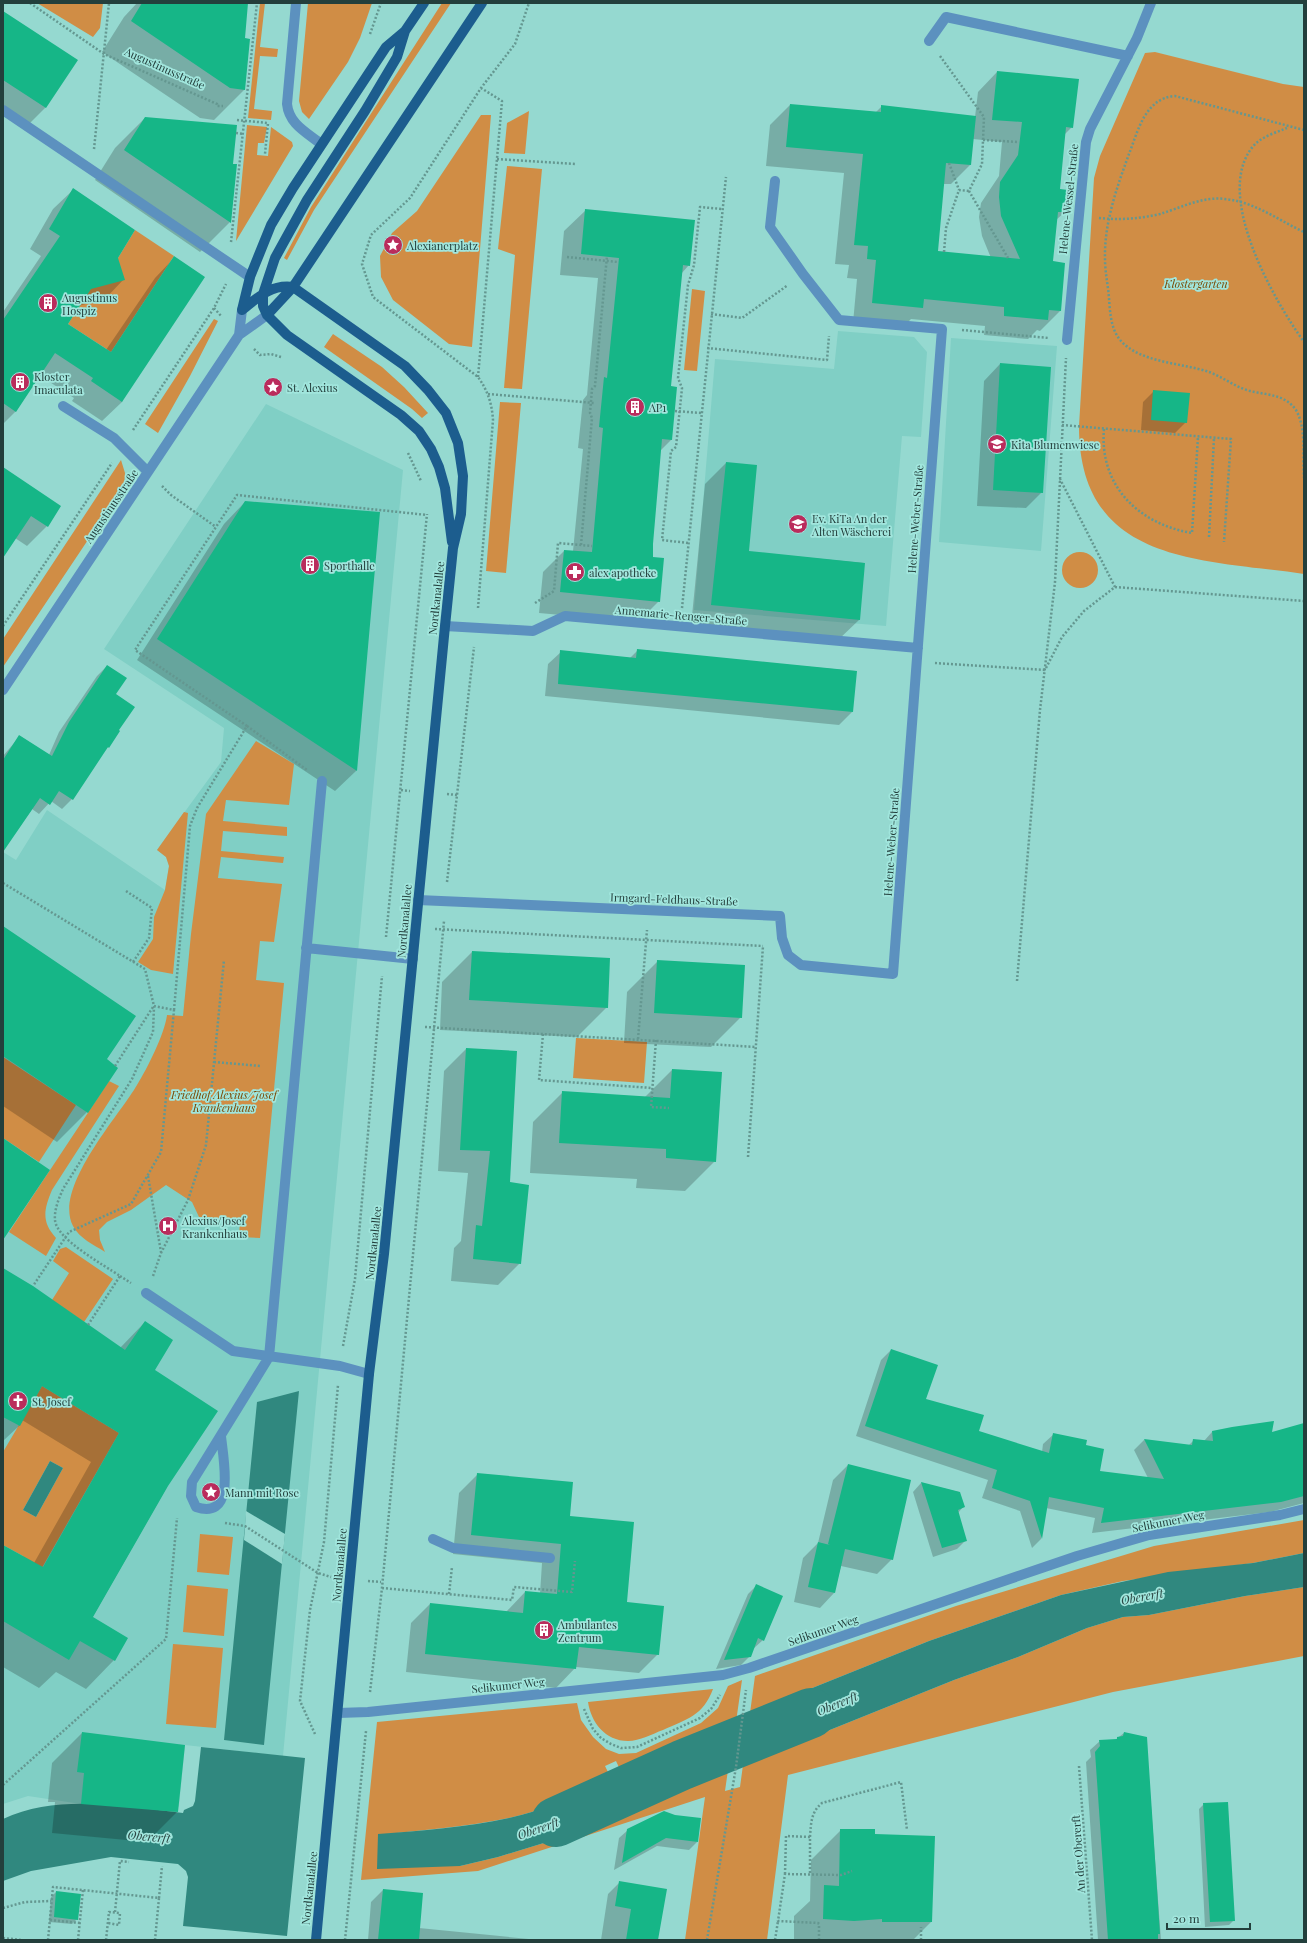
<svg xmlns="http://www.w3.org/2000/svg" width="1307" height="1943" font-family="'Playfair Display',serif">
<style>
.built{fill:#80cfc5}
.green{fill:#d08d45;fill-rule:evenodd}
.water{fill:#30887f}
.pier{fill:#95d9d0}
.shadow{fill:#0003;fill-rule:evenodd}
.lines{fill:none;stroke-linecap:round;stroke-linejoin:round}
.river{stroke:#30887f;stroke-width:50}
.building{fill:#16b687}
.path{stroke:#649790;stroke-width:2.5;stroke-dasharray:2 2;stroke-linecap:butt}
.minor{stroke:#5c91bf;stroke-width:10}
.major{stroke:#1c5d8e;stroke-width:10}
.labels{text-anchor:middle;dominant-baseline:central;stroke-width:3.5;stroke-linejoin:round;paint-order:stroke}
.street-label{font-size:11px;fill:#233f3c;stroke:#a1e6dd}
.poi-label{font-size:11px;fill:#233f3c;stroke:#a1e6dd;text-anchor:start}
.park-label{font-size:11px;font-style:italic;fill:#7b4700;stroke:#a1e6dd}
.water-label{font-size:12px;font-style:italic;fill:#2b4643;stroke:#a1e6dd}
</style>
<rect width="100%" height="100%" fill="#95d9d0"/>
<path class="built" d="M838,331l76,6 13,15 -6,85 -19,-1 -16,190 -192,-16 21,-251 119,10z
M951,338l106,8 -16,205 -102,-9z
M266,404l137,66 -120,1286 -98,-11 -6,61 -5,6 -93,-8 -53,-8 -25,8v-952l13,8 31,-50 118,80 4,-24 -3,-9 -9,-7 64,-88 3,-34 -120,-79z"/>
<path class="green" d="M37,3h66l-3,25 -7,9z
M260,3h5l-5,44 18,2 -1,8 -17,-1 -6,53 18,2 -1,9 -23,-2z
M308,3h64l-12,35 -12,24 -39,57 -7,-7 -3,-11z
M442,3h9l-137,207 -27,50 -3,-2 27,-51z
M1155,52l128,32 21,3v487c-102,-15 -225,-9 -225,-148l15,-248 6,-22 45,-103z
M529,111l-4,43 -21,-1 3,-30z
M481,115h10l-19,232 -23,-3 -56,-44 -12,-23 -1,-21 12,-23 25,-22z
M247,125l20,2 -3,16h-6l-1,12 11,1 3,-29 21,15 1,4 -57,95z
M507,166l35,3 -20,220 -18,-1 11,-133 -17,-6z
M135,230l39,26 -63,96 -43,-28 27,-42 23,-24z
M692,289l13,2 -8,80 -13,-1z
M214,319l4,2 -28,55 -32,57 -13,-9z
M333,334l49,33 22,20 24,26 -6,5 -10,-9 -88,-62z
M500,402l21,1 -15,170 -20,-2z
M121,460l4,13 -1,13 -121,181v-28z
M1062 570a18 18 0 1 1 36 0a18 18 0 1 1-36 0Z
M256,741l38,23 -5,41 -63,-5 -3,21 64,6v9l-64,-5 -2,20 63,6 -1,6 -62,-6 -3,21 64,6 -8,58 -14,-1 -4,39 28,3 -24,255 -21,-1 1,-17 -41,-3 -7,-15 -26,-17 -35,25 -24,12 -8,8 1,10 5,12c-12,-8 -25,-13 -32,-26 -20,-38 46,-110 64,-141 10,-16 28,-52 30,-70l16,1 8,-82 15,-120z
M184,812l4,1 -15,161 -22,-4 -13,-8 15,-23 1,-22 11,-27 4,-24 -3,-9 -9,-7z
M576,1038l71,4 -3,41 -71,-5z
M3,1057l73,48 -37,57 -36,-24z
M109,1081l10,5 -67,104c-8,19 -11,32 4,48l-10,18 -37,-24z
M66,1247l47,32 -29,43 -32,-22 17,-27 -16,-12 7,-12z
M42,1386l77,47 -88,154 -8,-31 -20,-11v-93zM50,1461l13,7 -27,49 -13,-7z
M1304,1520v33l-51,10 -130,18 -62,14 -132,46 -179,72 5,-37 201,-70 198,-60z
M200,1534l33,3 -4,38 -32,-3z
M187,1585l41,4 -4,47 -41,-4z
M1304,1587v69l-191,36 -325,83 -21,165h-82l20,-143 -227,74 -117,9 16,-158 200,-19 4,17 12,17 13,12 13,5 17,-1 65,-30 17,-15 10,-22 14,-6 -6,42 -113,54 -7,-15 -11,5 7,14c-33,16 -68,30 -103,38 -43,9 -87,12 -131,17l82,31 38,-9 49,-15 46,-17 33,-15 3,5 10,-5 -2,-5 91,-35 -3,21 15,-4 3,-22 211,-85 64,-23 69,-29 36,-11 26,-2 96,-19z
M173,1644l50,4 -7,80 -50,-4z
M713,1689c-10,27 -26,30 -50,41 -11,4 -23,11 -35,11 -23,0 -37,-19 -40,-39z"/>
<path class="water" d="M299,1391l-35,354 -40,-5 33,-338z
M50,1461l13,7 -27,49 -13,-7z
M1304,1553v34l-59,9 -96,19 -26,2 -36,11 -69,29 -64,23 -211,85 7,-52 179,-72 132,-46 107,-23 85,-9z
M736,1722l-8,48 -91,35 -14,-29z
M201,1747l104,11 -18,178 -104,-10 5,-49 -2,-6 -8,-7 -67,-7 -80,14 -28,10v-62c56,-26 121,-12 180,-6l1,-3 9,-4 2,-5z
M612,1780l14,30 -33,15 -46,17 -49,15 -38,9 -83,3 1,-35c43,-3 88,-7 131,-16 35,-8 70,-22 103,-38z"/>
<path class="pier" d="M246,1511l39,23 -3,30 -38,-24z"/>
<path class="shadow" d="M137,3h110l-3,36v51l-30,30 -14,-2 -98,-66 22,-35z
M3,12l73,48 -31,48 -21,21 -21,-14z
M997,72l75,55 -8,8 -5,55 6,22 -9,8 -4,42 8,49 -20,20 -3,-1 -9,9 -44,-4 1,-9 -74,-7 -9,9 -49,-5 4,-44 -10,-1 2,-13 -14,-1 9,-91 -78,-7 4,-41 20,-20 85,8 7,-7 93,11 3,-25zM973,139l29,3 -3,34 -18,27 -2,14 3,19 9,22 -54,-6 6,-68h8l19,-19z
M145,118l86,47 -1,57 -30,30 -105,-72 20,-32z
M73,190l43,68 8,21 -19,20 -27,7 -12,18 40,26 49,-72 19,-20 -52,144 -20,19 -30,-20 2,-3 -35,-23 -23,36 -13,13v-112l38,-56 -11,-7 23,-40z
M586,210l103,55 -8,9 -11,113 1,53 -11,11 -8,93v14l7,43 -21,21 -99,-9 4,-41 21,-21h9l10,-102 -5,-1 5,-48 4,-5 11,-117 -38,-3 4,-44z
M1000,364l42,128 -16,16 -49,-2 7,-125z
M1154,391l32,31 -11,11 -34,-3 2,-28z
M726,463l22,89 116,11 -5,57 -22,21 -146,-15 14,-142z
M3,468l44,58 -20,20 -12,-8 -12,18z
M245,502l134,11 -23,258 -21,20 -198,-131 87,-136z
M637,651l219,20 -4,41 -13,13 -294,-29 3,-32 13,-12 69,6z
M107,666l8,29 3,35 -10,17 -6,7 -30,45 -10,10 -11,-8 -12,13 -7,-5 -29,41v-94l17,-20 29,19 10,-23 38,-56z
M3,927l103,132 10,9 -29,44 -30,30 -54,-36z
M472,952l135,55 -30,30 -137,-7 2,-48z
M657,962l84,55 -30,30 -87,-4 3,-51z
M466,1049l43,134 11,80 -22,22 -47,-4 3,-33 7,-7 7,-68 -30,-2 6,-100z
M672,1070l43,91 -30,30 -49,-3 1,-9 -107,-6 3,-51 30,-30 82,5z
M3,1269l117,79 25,-26 23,163 -76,133 22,42 -28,29 -30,-17 -17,16 -36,-21v-121l31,17 57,-101 -69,-42 -3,6 -16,15z
M891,1350l34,50 53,32 64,20 1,-8 11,-10 30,12 15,26 49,6 -14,-28 10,-10 44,6 6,-6 10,1 8,-9 59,1 33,-9v79l-34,9 -178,21 3,-15 -49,-10 -5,31 -9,9 -12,-37 -38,-13 6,-18 -132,-44 25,-76z
M848,1465l44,94 -15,15 -36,-8 -7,27 -14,15 -26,-6 9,-44 15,-15 15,-63z
M478,1474l91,43 57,86 32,51 -19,19 -63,-6 -20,21 -150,-16 5,-49 19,-19 76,8 19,-20 15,2 2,-31 -89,-9 6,-61z
M921,1483l38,9 4,15 -5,6 8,27 -9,9 -24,8 -20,-65z
M757,1585l6,55 -10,9 -3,7 -9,9 -25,4 32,-75z
M82,1733l95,79 -30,30 -95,-9 3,-31h-7l4,-39z
M1124,1733l22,5 15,202h-63l-12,-178 5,-5 -1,-7 10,-9 15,-1z
M1204,1804l30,116 -5,5 -24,2 -6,-118z
M674,1816l23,26 -8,8 -32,-4 -43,24 5,-32 9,-8z
M841,1830l33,5 57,87 -18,18h-119v-24l16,-15 1,-41z
M620,1882l37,58h-56l7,-46z
M383,1890l36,38 120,12h-171l3,-38z
M56,1892l21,27 -5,5 -23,-2 2,-25z"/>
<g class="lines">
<path class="river" d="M556,1822l126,-57 129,-52"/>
</g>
<path class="building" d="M142,3h106l-3,35 5,1 -5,51 -15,-2 -99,-67z
M3,11l75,49 -32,48 -43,-28z
M997,71l82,8 -6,49 -7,-1 -6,62 8,1 -2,22h-8l-5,49 12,2 -4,48 -12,-1 -1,10 -44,-4v-9l-80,-8 -1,9 -51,-5 4,-43 -9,-1 1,-13 -14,-1 9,-91 -77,-7 4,-43 91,8v-7l95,11 -5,49 -25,-2 -8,88 82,8 -19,-43 -2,-19 1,-15 18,-27 4,-33 -30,-2z
M145,117l92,8 -4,39h4l-6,59 -107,-73z
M73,188l62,42 -17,28 7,22 -34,9 -23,35 43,28 63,-96 31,21 -83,125 -31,-21 2,-3 -38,-25 -39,59 -13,-9v-83l57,-84 -11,-7z
M585,209l110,11 -5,46 -7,-1 -12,121 6,1 -5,53 -10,-1 -9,105v13l11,1 -4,44 -100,-10 4,-42 28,2 11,-124 -4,-1 5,-50 3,1 12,-120 -38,-4z
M1000,363l51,4 -8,126 -50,-3z
M1153,390l37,3 -3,30 -36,-3z
M726,462l31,3 -8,86 116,12 -5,57 -149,-15z
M3,467l58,39 -13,21 -17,-11 -28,42z
M245,501l135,11 -23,259 -200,-132z
M637,649l220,22 -4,41 -295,-28 2,-34 76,8z
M107,665l20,13 -11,16 19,13 -16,23 1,1 -11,17 -1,-1 -35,53 -14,-9 -9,14 -10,-7 -37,54v-92l16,-25 33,21 17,-34z
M3,926l133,90 -29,43 11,9 -30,45 -85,-57z
M472,951l138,7 -2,50 -139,-8z
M657,960l88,5 -3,53 -88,-5z
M466,1048l51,3 -7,131 19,3 -8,79 -48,-5 3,-34 6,1 8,-75 -30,-1z
M672,1069l50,3 -6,90 -50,-4v-9l-107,-6 3,-52 108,7z
M3,1138l47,32 -47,70z
M3,1268l30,18 92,64 20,-29 28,19 -18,30 63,41 -50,75 -75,131 35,21 -13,23 -35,-20 -11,19 -66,-39v-76l40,22 76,-134 -77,-47 -22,40 -17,-9z
M891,1349l47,16 -12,34 58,16 -5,16 70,22 4,-20 34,7 -1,5 18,4 -4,22 64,8 -20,-40 48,6 1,-6 20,2 -1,-10 20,-4 42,-6 -2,11 32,-9v73l-23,6 -180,21 3,-15 -55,-11 -7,42 -12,-38 -38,-13 5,-18 -132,-44z
M848,1464l63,16 -18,80 -48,-11 -10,44 -27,-6 10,-45 12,3 -2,-1z
M477,1473l96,9 -3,34 64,6 -7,80 37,4 -5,49 -80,-8 -3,22 -151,-15 5,-51 93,10 2,-22 32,3 4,-50 -90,-9z
M921,1482l39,10 5,15 -7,3 9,31 -25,7z
M756,1584l27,12 -19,45 -6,-3 -7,19 -27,3z
M82,1732l103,13 -7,67 -97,-8 3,-31 -7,-1z
M1124,1732l23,5 13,197h-2v6h-50l-13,-188 5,-6 -1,-6 18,-1v-2l6,-1z
M1228,1802l7,119 -25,1 -7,-119z
M664,1811l11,4 26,3 -3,24 -32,-4 -44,25 5,-34z
M840,1829h35v5l60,2 -3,86h-50v-3l-28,2 -31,-2 1,-34 15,1z
M619,1881l48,8 -9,51h-32l5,-31 -16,-3z
M383,1889l40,4 -4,47h-41z
M56,1891l25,3 -3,26 -24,-3z"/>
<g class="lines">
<path class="path" d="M30,3l74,51 113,50v2h6
M370,34l11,-31
M940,56l44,61 -2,47 -13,27 39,67
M237,120l31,3 -3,31
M1287,128c-12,5 -28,9 -36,21 -36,49 23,151 53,193
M1304,130l-129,-34c-30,2 -37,35 -46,58 -12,33 -25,69 -24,105 0,13 3,26 4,39 1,15 2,32 12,43 20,22 62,22 88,31 14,5 26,15 41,19 16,4 35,3 46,19 11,19 6,46 8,68
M236,133l8,1
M983,140l36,2
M94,149l15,-146
M497,159l78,5
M949,163l10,27
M1099,218c20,2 40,1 61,-4 20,-6 43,-18 65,-15 30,3 53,21 79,33
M231,242l26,-239
M944,252l2,-24 13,-38 10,1
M567,257l51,5
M214,308l8,9
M711,314l31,4 46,-33
M962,330l87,8
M707,348l120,12 2,-24
M254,349l6,6 11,-1 10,3
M478,377l24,-276 -21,-13
M488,394l106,9
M675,411l26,2
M1062,425l169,14 -7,103
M1104,429c-5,56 34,95 88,104l6,-96
M133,430l81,-122 12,-24
M408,453l13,28
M162,486l9,9 45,32
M1209,537l5,-99
M688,543l-26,-3 9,-89 5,-4 6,-59 -4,-10 10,-93 6,-20 6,-58 22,2
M581,545l11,-127 -2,-5 2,-24 3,-3 12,-130
M1115,587l189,14
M535,603l19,-12 4,-48 34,3
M478,608l15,-188c-1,-16 -5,-29 -15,-43l-105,-80 -11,-33 9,-29 39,-37 71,-110 34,-44 14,-41
M682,608l44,-431
M3,626l109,-163
M935,663l110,7
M1046,668l16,-31 22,-26 31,-24 -55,-108
M247,726l60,44
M401,790l9,1
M447,794l10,1
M447,882l27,-235
M3,883l142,86 9,37 20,4 -13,142 -30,52 -62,28 -36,54
M126,891l26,17 -3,30 -16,24
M435,929l328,17
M386,937l41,-423
M1017,981l23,-271 15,-128 11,-224
M174,1010l16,-184 7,-18 50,-82 -112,-76 102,-155 190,20
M425,1027l331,20
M543,1034l-4,46 113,8
M638,1039l9,-109
M656,1040l-5,67 18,1
M214,1062l47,4
M115,1066l38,-59
M748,1157l15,-211
M148,1176l13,76
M120,1276l11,7
M153,1276l8,-23 27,-53 18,-55 18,-185
M88,1325l32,-49c-16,-11 -64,-37 -65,-56 -1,-10 4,-22 8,-31l69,-110 21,-47 1,-25
M343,1346l12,-67 27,-303
M225,1523l20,3 73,47 13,4
M368,1581l13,1
M382,1588l130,12 2,-13 58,5 3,-31
M449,1594l3,-27
M370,1692l12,-104 62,-667
M584,1709l9,20 8,9 10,6 10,4 16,-1 63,-29 11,-9 9,-14
M315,1734l-15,-33 10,-91 14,-68 14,-157
M1079,1766l13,174
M3,1785l163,-146 11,-121
M810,1837c1,-14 1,-25 12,-34l79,-21 6,48
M785,1874l1,-38 24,1v37
M159,1898l3,-32
M3,1908l22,-6 26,-1
M115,1912l5,-51 9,1
M50,1920l30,3
M3,1938l19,2
M48,1940l5,-53 106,11 -4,42
M78,1940l5,-50
M106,1940l3,-28 11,1 -1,12 -11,-2
M345,1940l21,-209
M707,1940l29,-173 10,-77
M775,1940l3,-19
M819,1940v-16l-1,-1 -40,-2 7,-47 56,1 11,-4
M921,1940v-13"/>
<path class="minor" d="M296,3l-9,101c2,20 19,28 34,40
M929,41l17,-24 182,39
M3,110l247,167
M239,335l3,-25
M1067,340l19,-198 4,-13 47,-91 14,-35
M63,406l51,32 34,34
M445,626l88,5 32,-15 353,32
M3,690l236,-355 28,-20
M418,900l362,16 2,22 6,17 13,10 92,9 49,-645 -103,-9 -36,-46 -33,-47 5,-46
M306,948l107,11
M146,1293l87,58 107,15 29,8
M221,1436c2,22 16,85 -25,71l-5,-11 1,-14 77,-125 53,-576
M433,1539l20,9 97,10
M338,1713l30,-1 355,-37 26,-7 328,-112 72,-21 131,-20 24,-6"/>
<path class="major" d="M405,31l-8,26 -32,54 -58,89 -32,58 -12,36v12l4,9 20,20 114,80 18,16 12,18 8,18 6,21 7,54
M242,310c16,-13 30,-26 51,-23l112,79 23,24 18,23 12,30 5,33 -2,38 -8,34 -8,78 -61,628 -15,120 -53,566
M242,310l8,-33 21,-52 22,-37 93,-141 19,-16 19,-28
M267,315l26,-28 189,-284"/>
</g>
<defs>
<symbol id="sight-disc" viewBox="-11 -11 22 22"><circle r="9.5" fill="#ba2c5c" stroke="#a1e6dd"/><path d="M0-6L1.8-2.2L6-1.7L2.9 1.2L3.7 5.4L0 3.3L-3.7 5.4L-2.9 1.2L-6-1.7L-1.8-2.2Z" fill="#fff"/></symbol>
<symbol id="building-disc" viewBox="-11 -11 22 22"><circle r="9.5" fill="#ba2c5c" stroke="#a1e6dd"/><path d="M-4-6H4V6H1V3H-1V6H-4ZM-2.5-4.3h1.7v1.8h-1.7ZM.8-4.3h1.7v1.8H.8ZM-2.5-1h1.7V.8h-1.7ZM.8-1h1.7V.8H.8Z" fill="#fff"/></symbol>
<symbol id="school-disc" viewBox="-11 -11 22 22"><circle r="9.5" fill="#ba2c5c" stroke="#a1e6dd"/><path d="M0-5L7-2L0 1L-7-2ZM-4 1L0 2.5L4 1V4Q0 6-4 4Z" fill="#fff"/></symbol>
<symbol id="pharmacy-disc" viewBox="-11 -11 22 22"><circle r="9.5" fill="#ba2c5c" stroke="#a1e6dd"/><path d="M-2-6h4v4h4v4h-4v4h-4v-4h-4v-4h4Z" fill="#fff"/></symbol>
<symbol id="hospital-disc" viewBox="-11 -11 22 22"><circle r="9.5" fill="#ba2c5c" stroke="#a1e6dd"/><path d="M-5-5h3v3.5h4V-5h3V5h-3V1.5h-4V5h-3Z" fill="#fff"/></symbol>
<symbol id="church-disc" viewBox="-11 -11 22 22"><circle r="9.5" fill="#ba2c5c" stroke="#a1e6dd"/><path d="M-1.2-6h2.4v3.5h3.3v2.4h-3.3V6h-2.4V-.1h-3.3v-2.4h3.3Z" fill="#fff"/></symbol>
</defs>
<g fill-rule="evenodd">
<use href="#sight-disc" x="382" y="234" width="22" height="22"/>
<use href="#building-disc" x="37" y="292" width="22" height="22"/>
<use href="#building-disc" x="9" y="371" width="22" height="22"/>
<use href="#sight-disc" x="262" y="376" width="22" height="22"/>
<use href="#building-disc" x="624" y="396" width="22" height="22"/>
<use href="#school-disc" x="986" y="433" width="22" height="22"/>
<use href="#school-disc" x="787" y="513" width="22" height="22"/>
<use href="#building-disc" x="299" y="554" width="22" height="22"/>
<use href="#pharmacy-disc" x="564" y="561" width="22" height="22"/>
<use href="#hospital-disc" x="157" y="1215" width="22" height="22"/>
<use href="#church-disc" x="7" y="1390" width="22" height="22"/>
<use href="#sight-disc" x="200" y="1481" width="22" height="22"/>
<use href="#building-disc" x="533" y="1619" width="22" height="22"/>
</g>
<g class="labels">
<g class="street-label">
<text transform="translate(165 68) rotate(24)">Augustinusstraße</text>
<text transform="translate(1068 199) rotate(-84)">Helene-Wessel-Straße</text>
<text transform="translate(111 506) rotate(-56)">Augustinusstraße</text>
<text transform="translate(915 519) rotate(-86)">Helene-Weber-Straße</text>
<text transform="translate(436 598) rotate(-84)">Nordkanalallee</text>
<text transform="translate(681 615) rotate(5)">Annemarie-Renger-Straße</text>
<text transform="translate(891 842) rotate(-86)">Helene-Weber-Straße</text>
<text transform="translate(674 899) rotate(2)">Irmgard-Feldhaus-Straße</text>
<text transform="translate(404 921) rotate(-85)">Nordkanalallee</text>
<text transform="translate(373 1243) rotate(-84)">Nordkanalallee</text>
<text transform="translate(1168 1521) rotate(-11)">Selikumer Weg</text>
<text transform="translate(339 1565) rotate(-85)">Nordkanalallee</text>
<text transform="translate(823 1630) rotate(-19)">Selikumer Weg</text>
<text transform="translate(508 1685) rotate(-6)">Selikumer Weg</text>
<text transform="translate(1078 1854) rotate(-94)">An der Obererft</text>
<text transform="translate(309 1888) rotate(-84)">Nordkanalallee</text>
</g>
<g class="poi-label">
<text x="407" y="245">Alexianerplatz</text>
<text x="62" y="297">Augustinus<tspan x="62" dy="13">Hospiz</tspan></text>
<text x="34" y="376">Kloster<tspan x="34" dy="13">Imaculata</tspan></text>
<text x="287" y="387">St. Alexius</text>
<text x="649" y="407">AP1</text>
<text x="1011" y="444">Kita Blumenwiese</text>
<text x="812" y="518">Ev. KiTa An der<tspan x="812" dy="13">Alten Wäscherei</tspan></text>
<text x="324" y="565">Sporthalle</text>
<text x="589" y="572">alex apotheke</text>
<text x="182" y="1220">Alexius/Josef<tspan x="182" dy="13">Krankenhaus</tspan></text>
<text x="32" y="1401">St. Josef</text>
<text x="225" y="1492">Mann mit Rose</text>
<text x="558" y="1624">Ambulantes<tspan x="558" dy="13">Zentrum</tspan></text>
</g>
<g class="park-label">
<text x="1196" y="283">Klostergarten</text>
<text x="224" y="1094">Friedhof Alexius/Josef<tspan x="224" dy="13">Krankenhaus</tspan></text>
</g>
<g class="water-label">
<text transform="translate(1142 1596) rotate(-10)">Obererft</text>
<text transform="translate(837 1703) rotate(-22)">Obererft</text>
<text transform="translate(538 1828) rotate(-19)">Obererft</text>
<text transform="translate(149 1836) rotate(5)">Obererft</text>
</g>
</g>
<rect width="1307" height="1943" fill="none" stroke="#233f3c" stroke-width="8"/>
<path d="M1167 1923v6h83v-6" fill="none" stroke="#233f3c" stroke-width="2"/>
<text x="1173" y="1923" font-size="12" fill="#233f3c" stroke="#a1e6dd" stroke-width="3" paint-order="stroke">20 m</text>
</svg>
